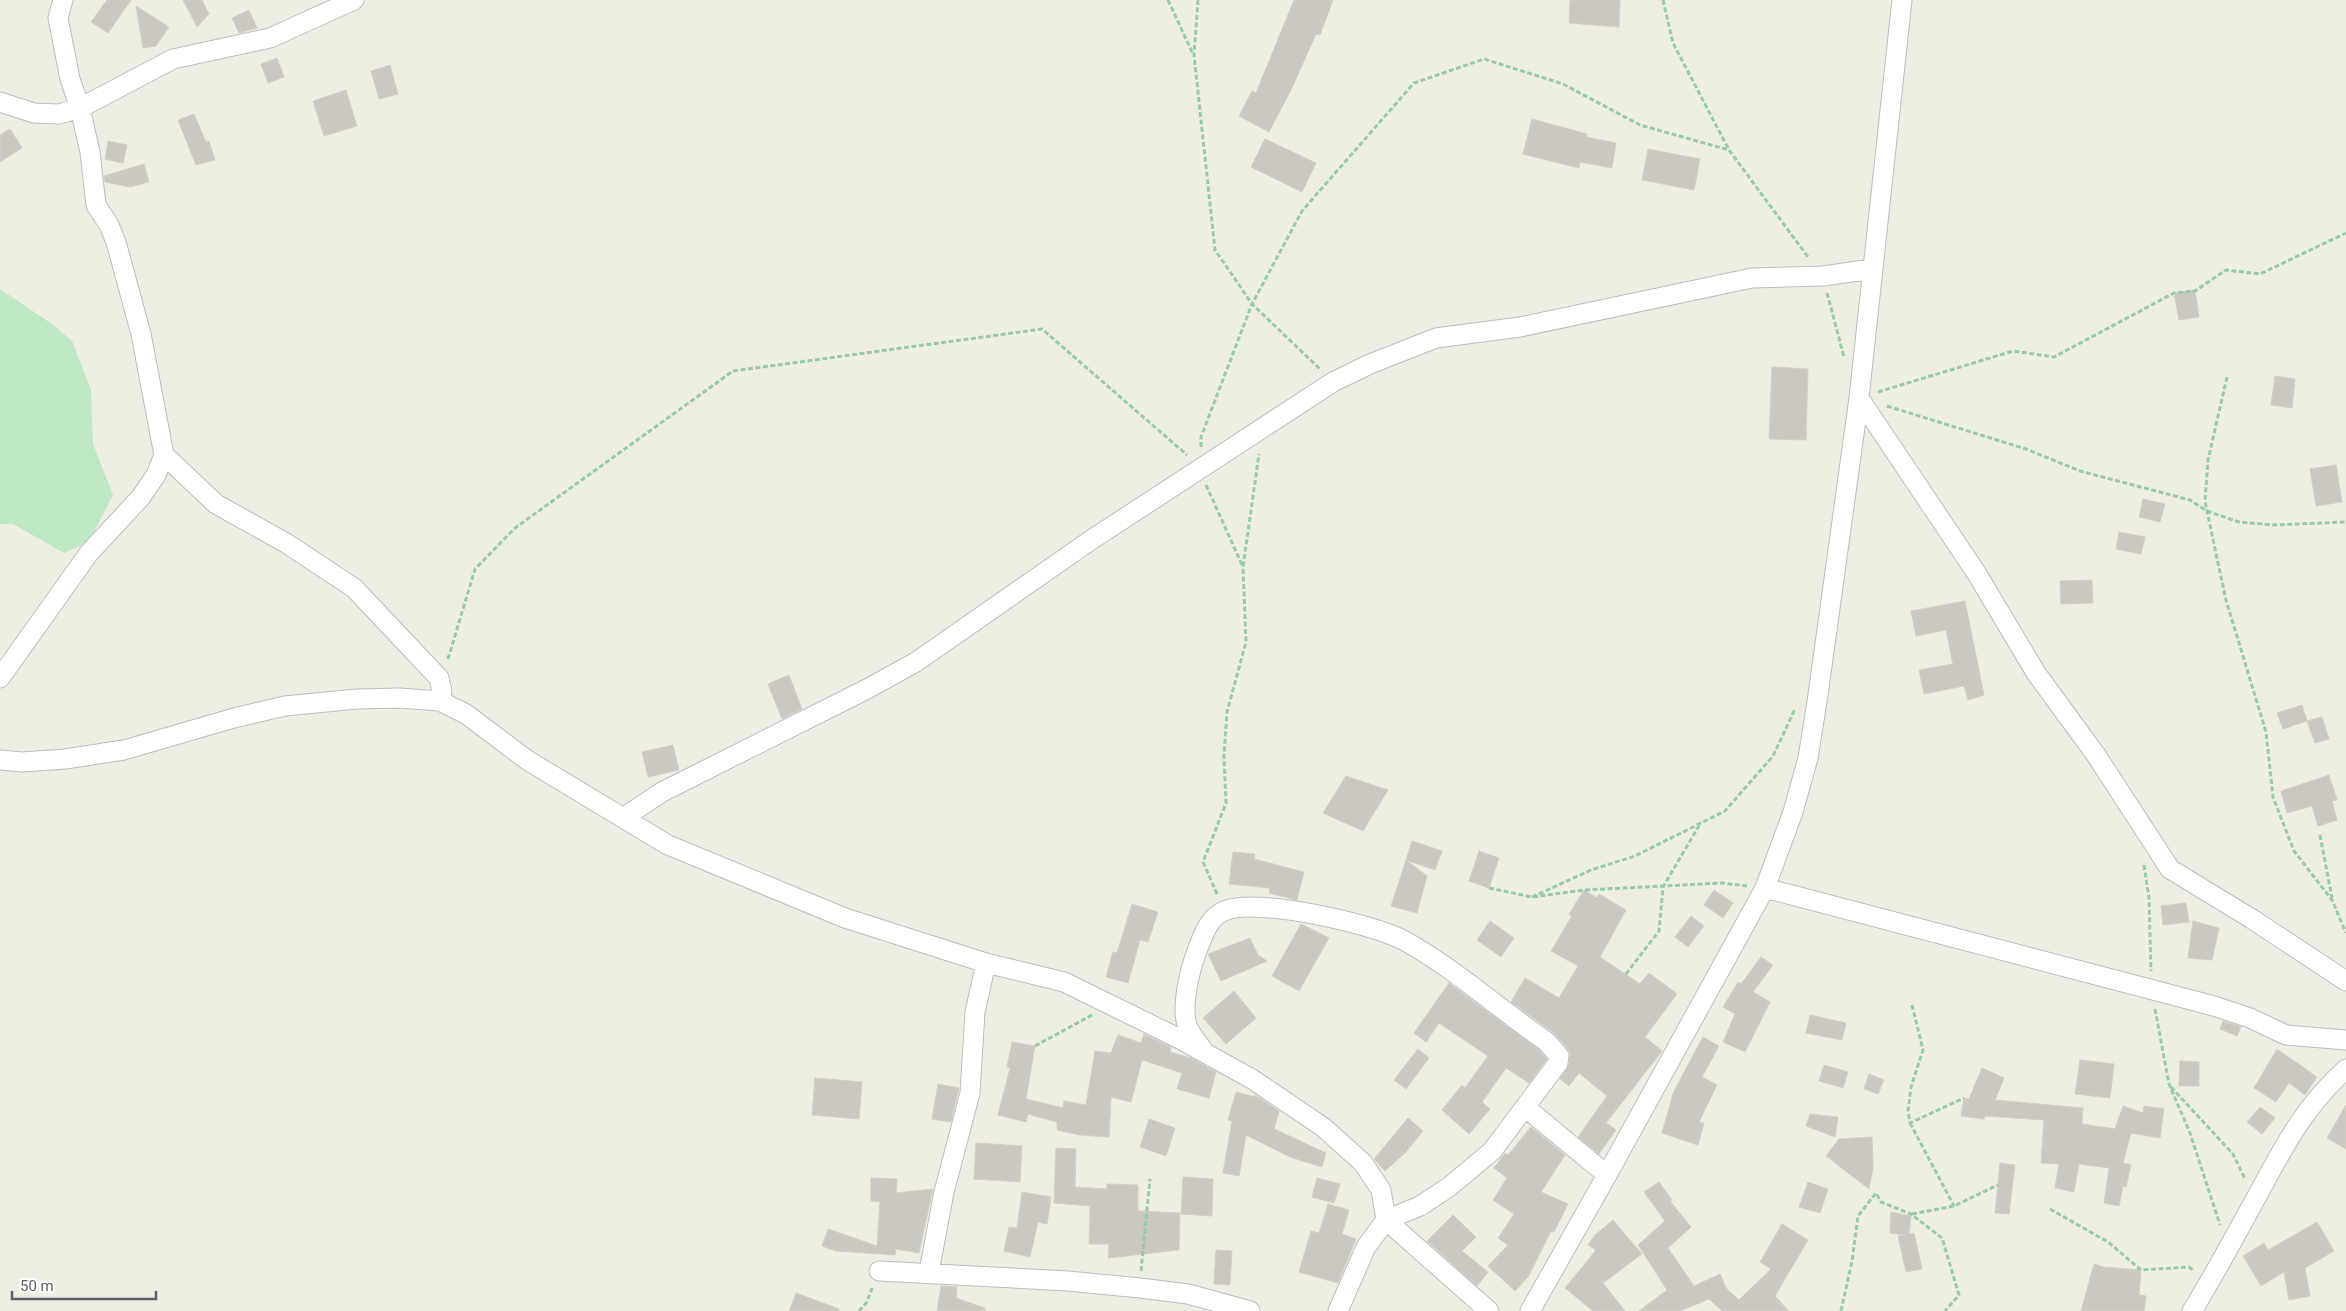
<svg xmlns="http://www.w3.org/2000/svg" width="2346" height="1311" font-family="Roboto,sans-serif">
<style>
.green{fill:#bee8c4}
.building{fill:#cac8c0;stroke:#d4d0c1}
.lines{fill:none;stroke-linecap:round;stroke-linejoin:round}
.minor-casing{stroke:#bbbdc3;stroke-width:21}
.path{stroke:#97c9ac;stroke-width:3;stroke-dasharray:5 2.5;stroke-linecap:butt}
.minor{stroke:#fff;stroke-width:19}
</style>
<rect width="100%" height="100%" fill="#efeee3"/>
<path class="green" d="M0,289l52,35 20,17 19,49 2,54 20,51 -24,47 -25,11 -51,-29h-13z"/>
<path class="building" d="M107,0h24l-23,33 -17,-11z
M183,0h19l7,14 -12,13z
M1294,0h39l-13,35 -4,-1 -25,56 -22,42 -30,-16 13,-25 4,2z
M1570,0h50l-1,27 -50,-4z
M136,6l33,21 -13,19 -13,2z
M249,10l8,18 -18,5 -7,-15z
M277,58l7,19 -16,6 -7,-19z
M390,65l8,29 -19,5 -8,-28z
M346,90l11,36 -33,10 -11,-35z
M194,114l12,28 3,-1 6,19 -19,5 -18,-45z
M1532,119l55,15 -1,3 30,6 -4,25 -32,-6 -1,6 -56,-14z
M10,129l12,19 -22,14v-27z
M1265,139l51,24 -14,29 -51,-25z
M108,141l19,4 -4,18 -18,-4z
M1648,149l52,10 -6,31 -52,-10z
M144,164l5,18 -19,5 -25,-5 -1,-6z
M2195,290l4,27 -20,3 -5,-27z
M1772,367l36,2 -2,71 -37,-1z
M2275,376l20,3 -3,29 -21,-3z
M2336,465l6,37 -26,4 -6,-37z
M2143,499l22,5 -5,18 -21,-5z
M2119,532l26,5 -4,17 -25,-5z
M2092,580l1,23 -32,1 -1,-23z
M1965,601l19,94 -16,5 -4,-14 -40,8 -5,-24 34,-6 -7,-34 -30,6 -5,-25z
M789,675l13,34 -20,10 -14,-35z
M2302,705l5,16 -24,8 -6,-16z
M2322,717l7,22 -14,4 -8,-22z
M673,745l6,25 -31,7 -6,-25z
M2329,775l8,25 -5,1 5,19 -19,6 -6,-20 -25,7 -6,-22z
M1346,776l42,14 -25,41 -40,-18z
M1412,841l30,10 -7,19 -29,-10z
M1479,851l20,7 -10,30 -20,-7z
M1233,852l22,2 -1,5 50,13 -7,28 -28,-7 1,-5 -41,-4z
M1406,860l21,16 -10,37 -26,-7z
M1584,890l13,8 2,-4 27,16 -26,47 40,27 9,-11 28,21 -32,43 17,14 -56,72 10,7 -17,24 -21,-17 29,-41 -28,-23 -10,13 -9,-7 9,-14 1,-12 -2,-4 -14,-16 -43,-31 14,-24 34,20 19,-32 -27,-15 21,-35 -3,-2z
M1714,890l19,13 -10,15 -19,-13z
M2186,903l3,19 -26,3 -2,-19z
M1132,904l26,8 -10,30 -8,-2 -12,43 -22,-6 7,-25 4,1z
M1691,916l13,10 -16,21 -13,-10z
M1490,921l24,17 -13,19 -24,-17z
M2193,921l26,7 -7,32 -24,-2z
M1301,924l28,14 -30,53 -27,-15z
M1250,938l8,17 9,6 -46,20 -13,-27z
M1761,957l12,8 -20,27 17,10 -25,50 -22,-10 12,-28 -12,-7 15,-25 3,2z
M1449,983l90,67 8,9 -18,24 -23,-15 -24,34 8,7 -21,25 -27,-24 20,-25 3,3 23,-32 -49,-33 -13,19 -12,-9z
M1234,991l22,27 -30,26 -23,-26z
M1810,1015l36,8 -4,17 -36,-7z
M2223,1021l18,6 -4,9 -17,-7z
M1144,1034l27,13 -1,5 21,6 25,14 -7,26 -32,-9 5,-16 -40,-13 -11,42 -20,-5 -2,40 -29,-2 -23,-5v-8l-29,-8 -2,8 -28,-7 12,-47 -3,-1 5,-25 23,4 -9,53 37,9 1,-7 22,4 9,-54 16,2 7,-18 23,8z
M1703,1037l16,9 -17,31 15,8 -18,37 5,1 -6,22 -36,-12 12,-42z
M1418,1049l11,9 -23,31 -12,-9z
M2277,1049l40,28 -12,18 -16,-12 -13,19 -22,-14z
M2080,1060l34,4 -4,34 -35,-4z
M2180,1061l19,1v24h-20z
M1824,1065l24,7 -5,16 -24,-7z
M1982,1068l22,10 -9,22 88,8 -1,16 33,5 8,-23 20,7 1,-7 20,3 -4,29 -29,-5 -8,30 8,2 -5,22 -3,-1 -4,20 -15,-3 5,-35 -30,-4 -5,28 -19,-4 4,-24 -18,-1 3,-43 -59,-4 -1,3 -23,-3 3,-18 5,1z
M1869,1074l15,6 -6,14 -14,-5z
M815,1078l47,4 -3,37 -47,-4z
M938,1084l21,4 -8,34 -19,-3z
M1236,1092l19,5v-2l24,16 -5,18 52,24 -4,14 -32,-10 -44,-22 -7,41 -16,-3 9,-52 -4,-1z
M2346,1105v44l-19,-11z
M2260,1107l15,11 -13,16 -15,-12z
M1810,1114l28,3 -3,20 -29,-11z
M1408,1118l15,13 -18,22 -20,18 -11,-12z
M1149,1119l26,9 -9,28 -26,-9z
M1531,1127l34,28 -24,37 27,12 -14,28 -3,-1 -23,46 -13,14 -27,-25 20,-21 -10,-7 16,-24 -21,-14 14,-22 -13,-10 11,-15 3,2z
M1872,1137l1,31 -4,21 -43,-33 13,-17z
M976,1143l46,3 -2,36 -46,-3z
M1056,1148l20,1 -1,38 32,2v-5l31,1v26l42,2 -1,37 -71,8 1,-14h-20l1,-38 -36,-3z
M2000,1163l15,2 -6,49 -14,-1z
M1183,1177l30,2 -1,37 -31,-2z
M871,1178l26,1 -1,14 37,-4 -14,64 -23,-4 -1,6 -59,-4 -14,-5 6,-17 49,17 3,-44 -9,-1z
M1317,1178l23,6 -6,19 -22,-6z
M1659,1182l13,18 -2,1 21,26 -23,21 26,38 26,-12 6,14 13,12 32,-31 -11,-7 22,-38 26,16 -33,56 14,15h-67l-13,-12 -29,12h-41l28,-21 -29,-45 27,-24 -21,-29z
M1808,1182l20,7 -8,24 -21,-6z
M1022,1192l29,5 -4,27 -9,-2 -8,35 -26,-6 5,-24 8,1z
M1328,1204l21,6 -7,24 14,5 -18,44 -39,-11 12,-41 8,2z
M1891,1212l20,4 -2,18 5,-1 8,36 -16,3 -8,-36 8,-1 -16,-2z
M1453,1215l23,22 -14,14 26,21 -11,14 -50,-45z
M1613,1220l29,34 -39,29 22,28h-32l-28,-23 31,-38 -8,-5 7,-10z
M2317,1222l17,29 -29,17 5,28 -21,4 -5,-28 -23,14 -18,-30 21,-13 4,7z
M1216,1250l16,1 -2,34 -16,-1z
M2094,1264l9,3 38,3 -2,25 7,1 -2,15h-63z
M941,1286l16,1 -1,11 29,10v3h-48z
M796,1293l43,16v2h-50z"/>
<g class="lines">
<defs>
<path id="minor" d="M0,102l34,11 25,1 21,-6 93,-49 97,-21 84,-38
M1859,398l118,176 59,99 60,82 74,114 82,50 94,62
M164,455l52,49 70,39 68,45 85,90 3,13 -2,10
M0,678l89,-125 52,-56 15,-22 8,-20 -23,-121 -25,-92 -7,-17 -13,-20 -6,-53 -10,-44 -10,-29 -12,-61 5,-18
M0,760l22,2 43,-3 59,-9 110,-32 51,-12 72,-7 42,-1 41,3 26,13 61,46 141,85 177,73 141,45 78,19 112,55 76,42 71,48 40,36 18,27 5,30 103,91
M623,818l39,-26 205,-103 49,-27 175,-122 242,-158 37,-18 66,-26 84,-11 232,-49 71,-2 49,-7
M1765,888l449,118 36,12 36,17 60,5
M1203,1050c-5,-7 -13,-16 -16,-25 -6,-19 3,-56 10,-74 6,-15 11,-33 27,-40 32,-14 150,13 181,30 50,28 94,68 142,101l12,14 -1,7 -66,88 -43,36 -29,19 -34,14 -20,27 -28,64
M1525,1107l82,68
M879,1271l189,10 72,7 48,6 62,17
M929,1272l15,-80 26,-99 5,-81 11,-49
M1530,1311l77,-136 158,-287 28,-76 15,-54 10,-63 41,-297 43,-398
M2192,1311c21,-34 40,-69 59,-104 29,-52 49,-97 95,-138"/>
</defs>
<use href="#minor" class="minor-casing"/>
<path class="path" d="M1168,0l25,54
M1198,0l-4,55 21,195 37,54 68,65
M1663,0l10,43 56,107 79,107
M1827,293l17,64
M2227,377l-19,83 -3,41 10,48 11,51 40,132 7,65 21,54 38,49 14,33
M1878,392l135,-41 41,6 120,-64 21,-2 31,-21 34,4 86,-41
M1887,406l139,43 54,22 110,29 17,11 32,11 34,3 73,-3
M1201,447v-10l51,-133 50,-93 112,-128 70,-24 79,25 77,41 89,25
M1206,485l37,82
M448,659l27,-90 40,-41 218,-157 309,-42 145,126
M2320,835l12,63
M2144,865l5,33 2,73
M1489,888l43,9 52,-7 138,-7 25,3
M1217,894l-14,-32 23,-59 -2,-47 3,-44 19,-70 -3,-75 16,-113
M1532,897l59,-27 44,-14 90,-45 48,-55 22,-47
M1626,974l33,-43 4,-44 37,-63
M1912,1005l11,45 -12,37 -3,24 2,12 54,-25
M2155,1009l14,75 21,49 30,92
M1035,1046l57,-31
M2171,1087l62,67 12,25
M1910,1123l44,83
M2050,1209l58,33 33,28 48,-3 5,4
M1912,1214l42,-8 44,-21
M1141,1271l9,-92
M859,1311l8,-9 5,-14
M1841,1311l11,-50 6,-45 18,-23 5,9 30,12 31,24 17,57 -14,16"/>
<use href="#minor" class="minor"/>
</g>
<path d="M12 1291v8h144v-8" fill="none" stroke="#5b5e65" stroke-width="2.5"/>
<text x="20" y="1291" font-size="15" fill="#5b5e65" stroke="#ffffff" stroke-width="4" paint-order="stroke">50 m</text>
</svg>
